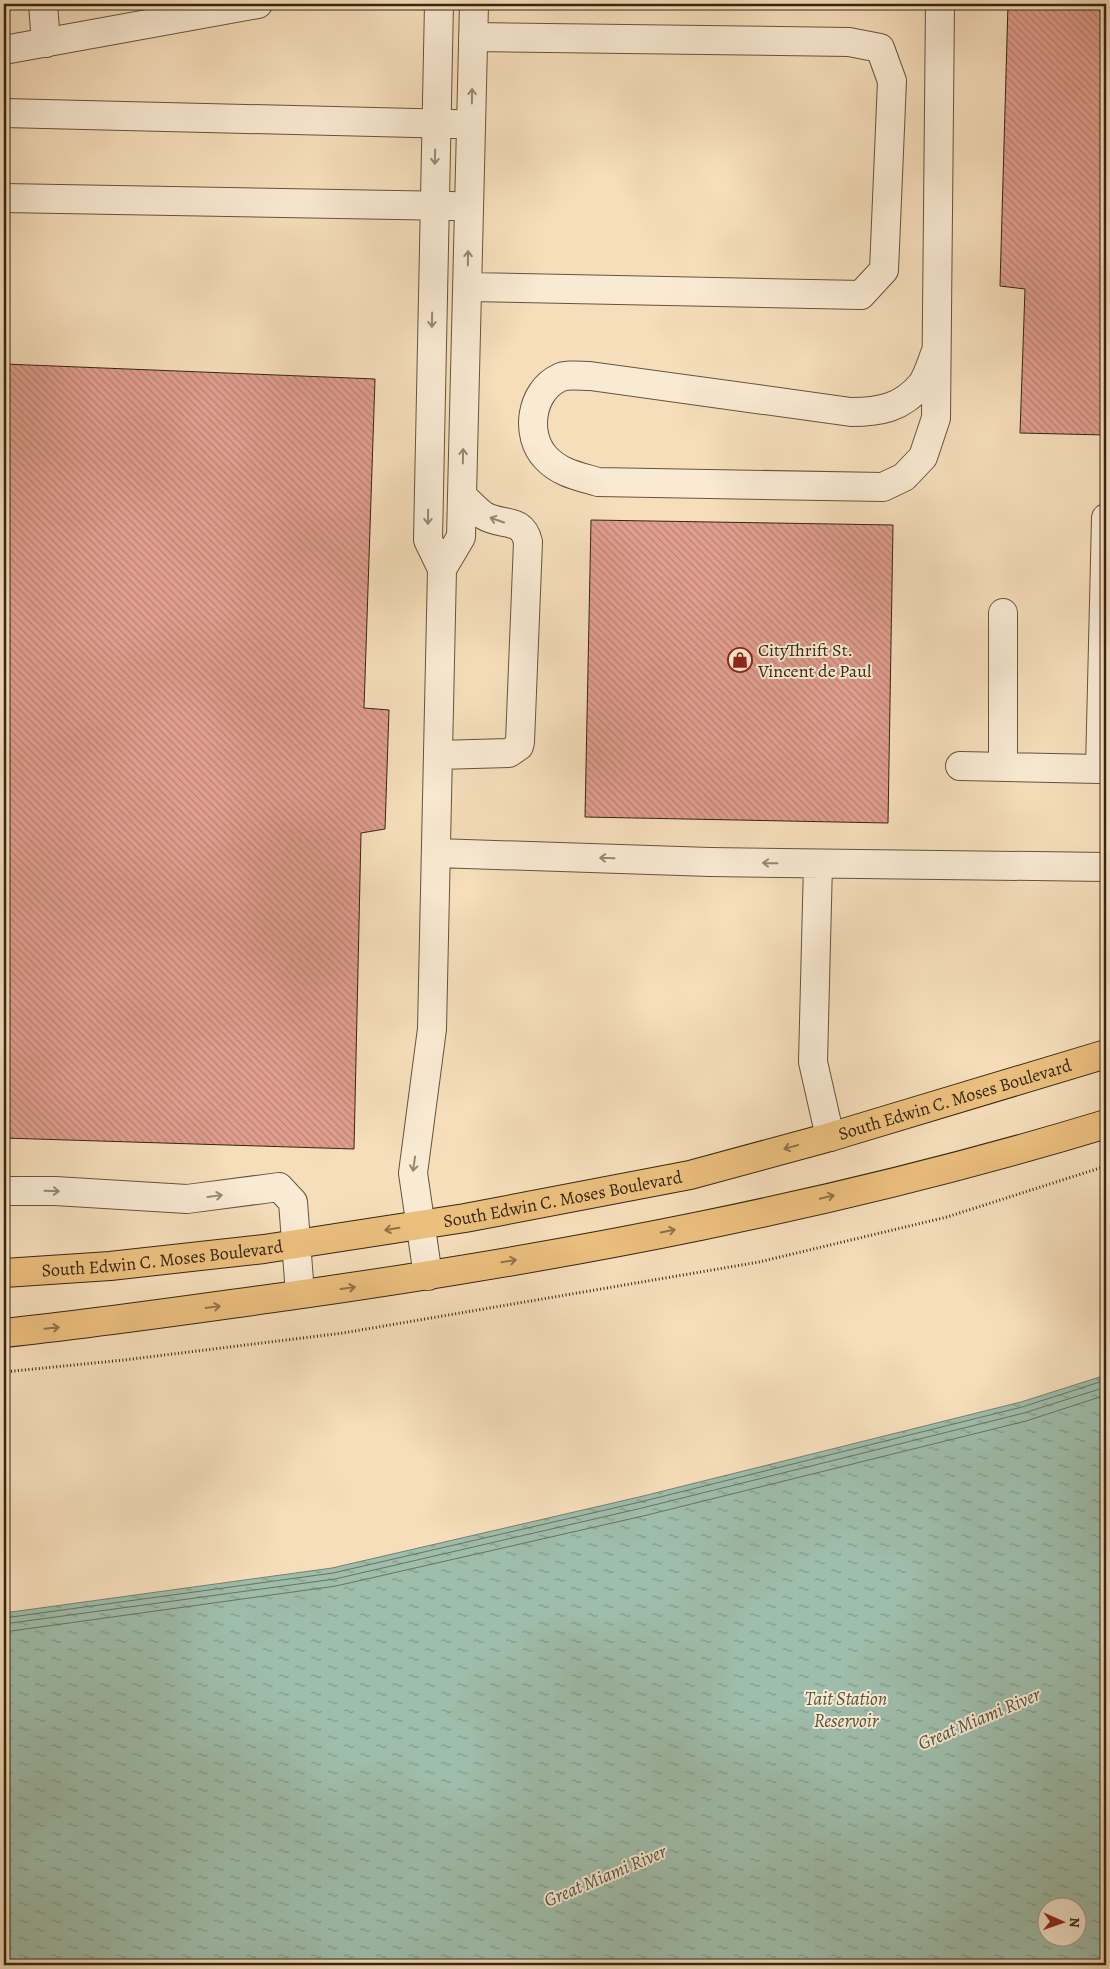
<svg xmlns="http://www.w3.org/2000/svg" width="1110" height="1969" font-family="Alegreya,serif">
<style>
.water{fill:url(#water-ripples);stroke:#74816e;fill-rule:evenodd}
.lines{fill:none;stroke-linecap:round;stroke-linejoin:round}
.shore{stroke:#6a725e;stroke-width:1}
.building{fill:url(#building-back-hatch);stroke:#352612}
.minor-casing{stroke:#65543c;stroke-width:30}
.major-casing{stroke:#352612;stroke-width:30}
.path{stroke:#352612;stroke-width:3;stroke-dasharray:1 2.5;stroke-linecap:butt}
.minor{stroke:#f9ead3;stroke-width:28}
.major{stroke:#ebbf7e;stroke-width:28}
.oneway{stroke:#978872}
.oneway2{stroke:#907248}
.labels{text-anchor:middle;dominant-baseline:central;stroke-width:4;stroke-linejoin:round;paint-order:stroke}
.poi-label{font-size:18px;fill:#352612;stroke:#f9ead3;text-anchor:start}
.street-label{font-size:18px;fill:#352612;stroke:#f9ead3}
.water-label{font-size:19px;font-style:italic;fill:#545340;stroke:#f9ead3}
</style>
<defs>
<pattern id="water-ripples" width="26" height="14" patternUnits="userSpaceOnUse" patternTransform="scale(1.25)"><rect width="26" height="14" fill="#9ebdab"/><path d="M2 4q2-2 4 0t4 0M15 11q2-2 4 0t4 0" fill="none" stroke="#82998a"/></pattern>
<pattern id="building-back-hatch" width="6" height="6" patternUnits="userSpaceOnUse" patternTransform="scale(1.25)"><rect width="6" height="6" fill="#e19e8f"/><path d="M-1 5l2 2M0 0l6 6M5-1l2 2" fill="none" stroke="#b78173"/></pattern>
</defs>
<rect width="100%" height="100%" fill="#f6debb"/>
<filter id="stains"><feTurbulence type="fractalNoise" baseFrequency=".004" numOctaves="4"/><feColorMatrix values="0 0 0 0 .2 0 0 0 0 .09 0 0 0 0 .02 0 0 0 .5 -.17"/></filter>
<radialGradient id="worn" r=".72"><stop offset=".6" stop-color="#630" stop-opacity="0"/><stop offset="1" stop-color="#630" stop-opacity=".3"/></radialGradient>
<path class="water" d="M1106,1375v590h-1102v-352l328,-45 307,-71 382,-95zM1048,1906h30v30h-30z"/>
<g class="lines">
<path class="shore" d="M4,1618l329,-45 307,-71 382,-95 84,-27
M4,1624l331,-45 307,-71 382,-95 82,-26
M4,1632l332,-46 307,-70 383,-95 80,-26"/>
</g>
<path class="building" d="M1008,4h98v431l-86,-2 5,-144 -25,-3z
M4,364l371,15 -11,329 25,2 -4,119 -24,4 -7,316 -350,-11z
M591,520l302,5 -5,298 -303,-6z"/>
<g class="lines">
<defs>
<path id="minor" d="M43,4l3,39
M4,50l254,-46
M4,113l451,11
M4,198l448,8
M468,287l393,8 23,-25 8,-189 -12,-33 -31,-6 -376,-5
M936,351c-4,10 -8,24 -14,33 -20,24 -42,28 -71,28l-261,-36c-9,0 -24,-2 -31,2 -28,13 -35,57 -13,80 14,15 32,18 52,24l285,5 21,-10 19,-20 13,-39 4,-414
M1106,518l-6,251 6,1
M442,569l19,-32 13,-533
M438,755l71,-2 10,-7 1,-4 8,-200c-6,-26 -26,-15 -45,-27 -7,-5 -14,-13 -21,-19
M960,766l140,3
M1003,767v-154
M436,853l274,9 396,5
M818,864l-5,198 17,75
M4,1191h51l132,8 92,-12 14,15 7,92
M428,1276l-15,-103 19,-144 10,-460 -14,-29 11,-536"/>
<g id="major">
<path id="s1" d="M4,1273l106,-7 154,-17 201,-31 225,-43 140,-38 276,-83"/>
<path d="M4,1333c95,-10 190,-24 285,-37 276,-39 551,-91 817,-172"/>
</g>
</defs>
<use href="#minor" class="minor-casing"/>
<use href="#major" class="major-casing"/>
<path class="path" d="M4,1372l120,-12 219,-27 416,-71 188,-45 159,-51"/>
<use href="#minor" class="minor"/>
<use href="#major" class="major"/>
</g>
<defs><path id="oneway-shaft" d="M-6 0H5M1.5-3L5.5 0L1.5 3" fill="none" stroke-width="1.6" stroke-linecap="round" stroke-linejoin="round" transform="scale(1.25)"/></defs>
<g class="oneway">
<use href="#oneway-shaft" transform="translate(472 96) rotate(-89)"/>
<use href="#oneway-shaft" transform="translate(435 157) rotate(91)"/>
<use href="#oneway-shaft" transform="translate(468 258) rotate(-89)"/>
<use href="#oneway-shaft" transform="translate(432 320) rotate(91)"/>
<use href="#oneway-shaft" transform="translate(463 456) rotate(-89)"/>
<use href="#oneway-shaft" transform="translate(428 517) rotate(91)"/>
<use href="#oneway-shaft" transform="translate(497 520) rotate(-161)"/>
<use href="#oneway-shaft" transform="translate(607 858) rotate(-178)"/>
<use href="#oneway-shaft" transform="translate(770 863) rotate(-179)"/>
<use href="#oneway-shaft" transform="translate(414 1164) rotate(98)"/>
<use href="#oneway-shaft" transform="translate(52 1191) rotate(2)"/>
<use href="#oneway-shaft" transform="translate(215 1196) rotate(-8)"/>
</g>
<g class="oneway2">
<use href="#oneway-shaft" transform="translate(791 1147) rotate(165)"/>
<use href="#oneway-shaft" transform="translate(827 1197) rotate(-14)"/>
<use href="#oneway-shaft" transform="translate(392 1229) rotate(171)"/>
<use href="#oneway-shaft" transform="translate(668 1231) rotate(-11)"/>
<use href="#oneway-shaft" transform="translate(509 1261) rotate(-10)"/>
<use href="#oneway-shaft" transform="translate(348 1288) rotate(-8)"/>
<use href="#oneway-shaft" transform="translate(213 1307) rotate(-8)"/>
<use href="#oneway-shaft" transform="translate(52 1328) rotate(-6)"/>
</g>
<defs>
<symbol id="shop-ring" viewBox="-11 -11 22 22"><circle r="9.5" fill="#f9ead3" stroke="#8f2418" stroke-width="1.5"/><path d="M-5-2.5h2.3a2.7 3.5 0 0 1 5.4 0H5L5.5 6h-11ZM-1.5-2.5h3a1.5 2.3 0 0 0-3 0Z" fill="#8f2418"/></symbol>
</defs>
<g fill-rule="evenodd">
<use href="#shop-ring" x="726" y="646" width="28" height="28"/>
</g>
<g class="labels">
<g class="poi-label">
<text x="758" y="650">CityThrift St.<tspan x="758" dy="21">Vincent de Paul</tspan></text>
</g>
<g class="street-label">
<text stroke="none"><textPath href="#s1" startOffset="969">South Edwin C. Moses Boulevard</textPath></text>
<text stroke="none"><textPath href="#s1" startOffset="564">South Edwin C. Moses Boulevard</textPath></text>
<text stroke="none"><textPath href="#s1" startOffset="159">South Edwin C. Moses Boulevard</textPath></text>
</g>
<g class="water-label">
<text x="846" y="1699">Tait Station<tspan x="846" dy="22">Reservoir</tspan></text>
<text transform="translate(979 1719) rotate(-23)">Great Miami River</text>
<text transform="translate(605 1876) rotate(-23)">Great Miami River</text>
</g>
</g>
<rect width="1110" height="1969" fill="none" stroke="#f6debb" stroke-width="20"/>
<rect x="5" y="5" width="1100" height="1959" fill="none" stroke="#352612" stroke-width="2.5"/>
<rect x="10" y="10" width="1090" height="1949" fill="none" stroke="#352612"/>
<g transform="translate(1062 1922) rotate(92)"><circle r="24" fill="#f9ead3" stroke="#ab9c86"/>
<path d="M0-4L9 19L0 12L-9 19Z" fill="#8f2418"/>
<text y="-8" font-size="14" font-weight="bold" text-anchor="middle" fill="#352612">N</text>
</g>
<rect width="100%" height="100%" filter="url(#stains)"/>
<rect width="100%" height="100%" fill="url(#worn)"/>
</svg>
